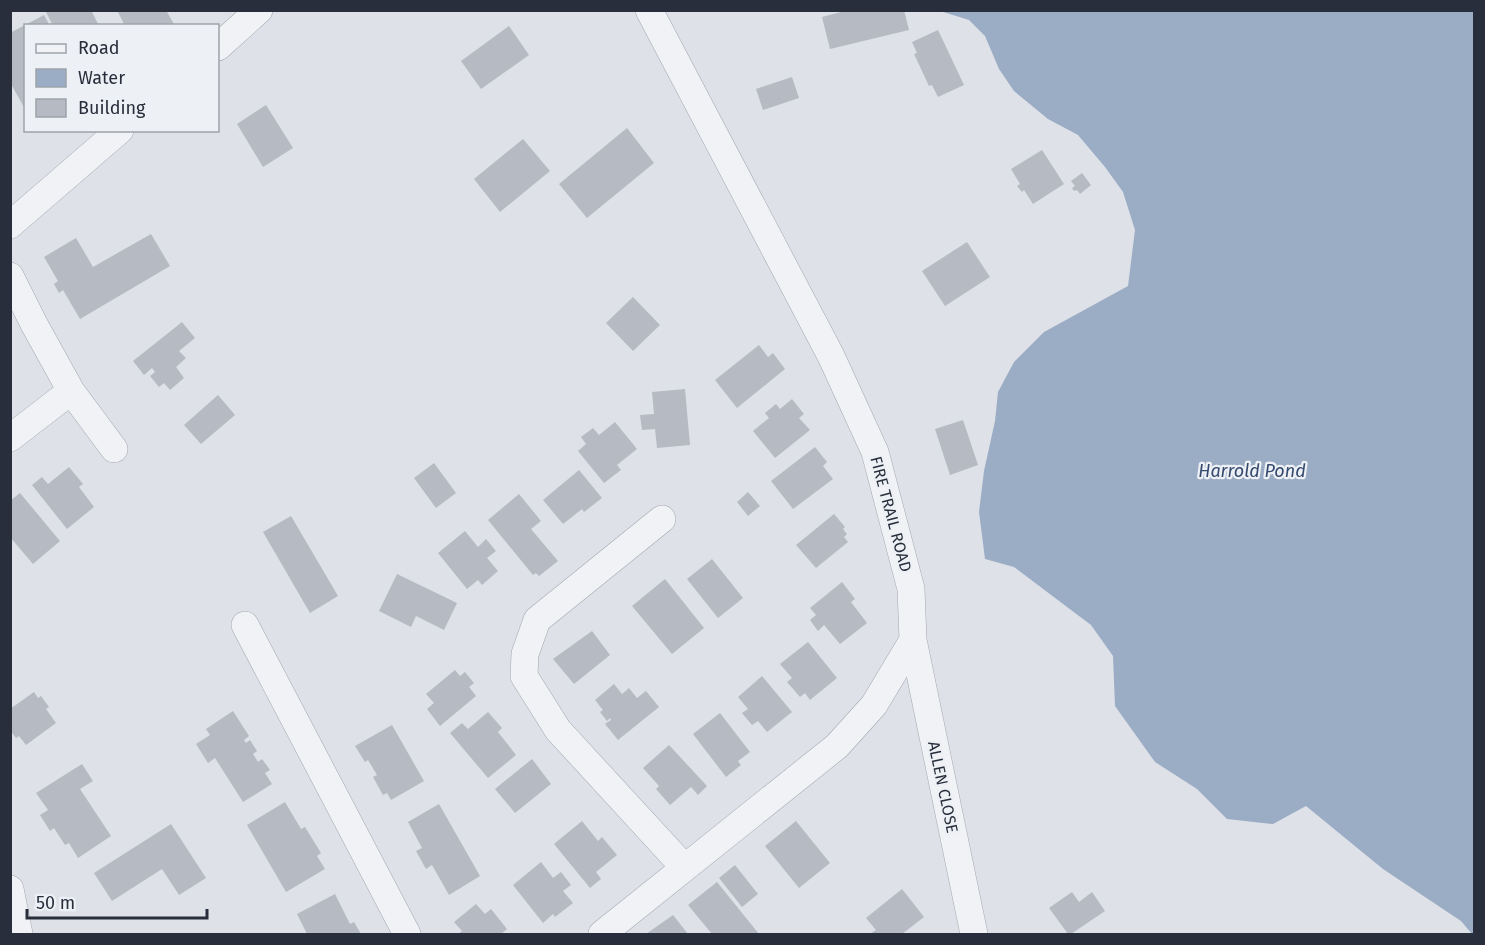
<svg xmlns="http://www.w3.org/2000/svg" width="1485" height="945" font-family="'Fira Sans',sans-serif">
<style>
.water{fill:#9bacc5}
.building{fill:#b5bac3}
.lines{fill:none;stroke-linecap:round;stroke-linejoin:round}
.minor-casing{stroke:#a4a8b0;stroke-width:28}
.minor{stroke:#f0f2f5;stroke-width:27}
.labels{text-anchor:middle;dominant-baseline:central;stroke-width:4.5;stroke-linejoin:round;paint-order:stroke}
.street-label{font-size:16px;fill:#282e3c;stroke:#edf0f4}
.water-label{font-size:18px;font-style:italic;fill:#354a6e;stroke:#edf0f4}
</style>
<rect width="100%" height="100%" fill="#dee1e7"/>
<path class="water" d="M940,11h534v923h-2l-11,-13 -78,-52 -77,-63 -33,18 -46,-5 -30,-30 -42,-27 -40,-56 -2,-50 -22,-31 -77,-58 -29,-8 -6,-47 5,-41 11,-50 3,-29 16,-30 30,-30 84,-46 7,-56 -12,-38 -18,-25 -27,-32 -30,-16 -34,-28 -15,-22 -14,-33 -16,-16z"/>
<path class="building" d="M45,10h46l8,16h-46z
M117,10h49l9,16h-50z
M849,10h55l5,20 -79,19 -8,-32z
M44,15l6,11h-24v85l-16,-29v-49z
M509,26l20,29 -48,34 -20,-28z
M938,30l26,55 -26,12 -6,-12 -3,1 -15,-32 3,-1 -5,-11z
M792,77l7,21 -36,12 -7,-21z
M266,105l27,43 -30,19 -26,-43z
M627,128l27,35 -67,55 -28,-34z
M523,139l27,32 -50,41 -26,-33z
M1042,150l22,34 -31,20 -9,-14 -2,2 -5,-6 3,-2 -9,-15z
M1082,173l9,12 -11,9 -3,-4 -3,1 -2,-3 3,-2 -4,-5z
M151,234l19,32 -90,53 -17,-29 -4,3 -5,-9 4,-3 -14,-24 32,-19 17,29z
M967,242l23,35 -45,29 -23,-35z
M633,297l27,28 -27,26 -27,-28z
M182,322l13,16 -16,13 7,7 -10,9 8,11 -14,12 -6,-7 -5,4 -9,-11 5,-4 -3,-4 -8,7 -11,-14z
M759,345l9,12 5,-4 12,16 -48,39 -22,-28z
M685,389l5,56 -33,3 -2,-19 -13,1 -2,-15 14,-1 -2,-22z
M218,395l17,20 -34,29 -17,-19z
M792,399l12,15 -5,4 11,12 -35,28 -22,-27 16,-13 -4,-5 11,-9 4,5z
M963,420l15,45 -28,10 -15,-46z
M615,422l22,27 -20,16 4,5 -17,13 -26,-32 8,-7 -5,-7 12,-9 6,7z
M815,447l12,15 -4,4 10,13 -40,30 -22,-28z
M434,463l22,30 -20,15 -22,-30z
M69,467l14,17 -4,3 15,20 -27,22 -35,-44 10,-8 6,7z
M579,470l23,28 -18,14 -2,-3 -19,15 -20,-24z
M748,492l12,14 -12,10 -11,-14z
M20,493l40,48 -27,23 -23,-27v-36z
M519,494l22,27 -10,8 27,32 -19,15 -3,-3 -3,2 -45,-55z
M834,514l11,13 -2,2 4,5 -3,3 4,5 -32,26 -20,-23z
M291,516l47,80 -28,17 -47,-81z
M465,531l13,16 8,-8 10,12 -9,7 11,13 -16,14 -4,-5 -11,9 -29,-36z
M712,559l31,39 -25,20 -31,-39z
M397,574l60,29 -13,27 -28,-14 -5,11 -32,-16z
M665,579l39,49 -32,26 -40,-48z
M842,582l13,17 -4,3 16,21 -27,21 -16,-19 -6,6 -8,-11 6,-5 -6,-7z
M592,631l18,24 -36,29 -21,-25z
M808,642l29,36 -27,22 -5,-7 -5,4 -13,-15 5,-4 -12,-14z
M455,670l5,6 5,-4 9,11 -5,4 7,9 -36,30 -13,-17 7,-6 -8,-9z
M762,676l30,36 -25,20 -9,-11 -6,4 -10,-12 6,-4 -10,-12z
M614,684l8,10 7,-6 8,10 9,-7 13,16 -41,33 -13,-16 6,-4 -1,-2 -3,3 -7,-9 3,-2 -8,-10z
M34,692l4,6 3,-2 8,11 -3,2 10,14 -30,22 -7,-9 -3,2 -6,-8v-21z
M233,711l16,25 -5,4 2,3 4,-3 7,11 -4,3 5,8 4,-3 8,11 -5,3 7,11 -29,18 -28,-44 -7,5 -12,-19 14,-9 -4,-6z
M488,712l14,16 -4,4 18,23 -28,23 -38,-45 12,-10 6,6z
M720,713l30,39 -12,9 3,4 -15,12 -33,-43z
M392,725l32,56 -33,19 -4,-7 -4,2 -10,-18 4,-2 -9,-15 -3,2 -10,-16z
M669,745l38,41 -9,9 -7,-8 -21,18 -14,-16 3,-3 -16,-18z
M532,759l19,25 -36,29 -20,-24z
M82,764l11,17 -13,8 31,47 -33,22 -9,-15 -4,2 -11,-17 -4,3 -10,-16 8,-5 -12,-17z
M285,802l16,27 4,-2 16,26 -4,3 8,13 -39,23 -39,-67z
M439,804l41,72 -31,19 -17,-30 -6,4 -10,-18 6,-3 -14,-26z
M582,821l16,20 4,-4 15,18 -21,17 5,7 -11,9 -36,-44z
M796,821l34,42 -31,25 -34,-42z
M171,824l35,54 -27,17 -17,-26 -50,32 -18,-28z
M541,862l12,16 8,-6 10,13 -8,6 10,12 -18,14 -2,-3 -10,9 -30,-38z
M735,865l23,29 -16,13 -23,-29z
M717,882l42,52h-47l-24,-29z
M902,889l22,28 -22,17h-32l6,-4 -10,-12z
M1072,892l7,10 13,-10 13,19 -34,23h-3l-19,-26z
M335,894l15,30 4,-2 7,12h-54l-10,-20z
M476,904l9,10 6,-5 16,20 -6,5h-43l4,-3 -8,-9z
M673,915l15,19h-42z"/>
<g class="lines">
<defs>
<path id="minor" d="M649,10l182,346 44,96 36,137 2,51 61,294
M218,47l41,-37
M10,225l110,-95
M10,276l24,48 37,67 -61,47
M71,391l43,58
M662,519l-125,101 -12,34 -1,22 34,54 126,137
M245,625l162,309
M10,889l9,45
M602,934l235,-188 37,-41 39,-65"/>
</defs>
<use href="#minor" class="minor-casing"/>
<use href="#minor" class="minor"/>
</g>
<g class="labels">
<g class="street-label">
<text transform="translate(891 514) rotate(75)">FIRE TRAIL ROAD</text>
<text transform="translate(943 787) rotate(78)">ALLEN CLOSE</text>
</g>
<g class="water-label">
<text x="1252" y="471">Harrold Pond</text>
</g>
</g>
<rect width="1485" height="945" fill="none" stroke="#282e3c" stroke-width="24"/>
<rect x="24" y="24" width="195" height="108" fill="#edf0f4" stroke="#9ea2aa" stroke-width="1.5"/>
<rect x="36" y="44" width="30" height="9" fill="#f0f2f5" stroke="#9ea2aa" stroke-width="1.5"/>
<text x="78" y="54" font-size="18" fill="#282e3c">Road</text>
<rect x="36" y="69" width="30" height="18" fill="#9bacc5" stroke="#9ea2aa" stroke-width="1.5"/>
<text x="78" y="84" font-size="18" fill="#282e3c">Water</text>
<rect x="36" y="99" width="30" height="18" fill="#b5bac3" stroke="#9ea2aa" stroke-width="1.5"/>
<text x="78" y="114" font-size="18" fill="#282e3c">Building</text>
<path d="M27 909v9h180v-9" fill="none" stroke="#282e3c" stroke-width="3"/>
<text x="36" y="909" font-size="18" fill="#282e3c" stroke="#edf0f4" stroke-width="4.5" paint-order="stroke">50 m</text>
</svg>
